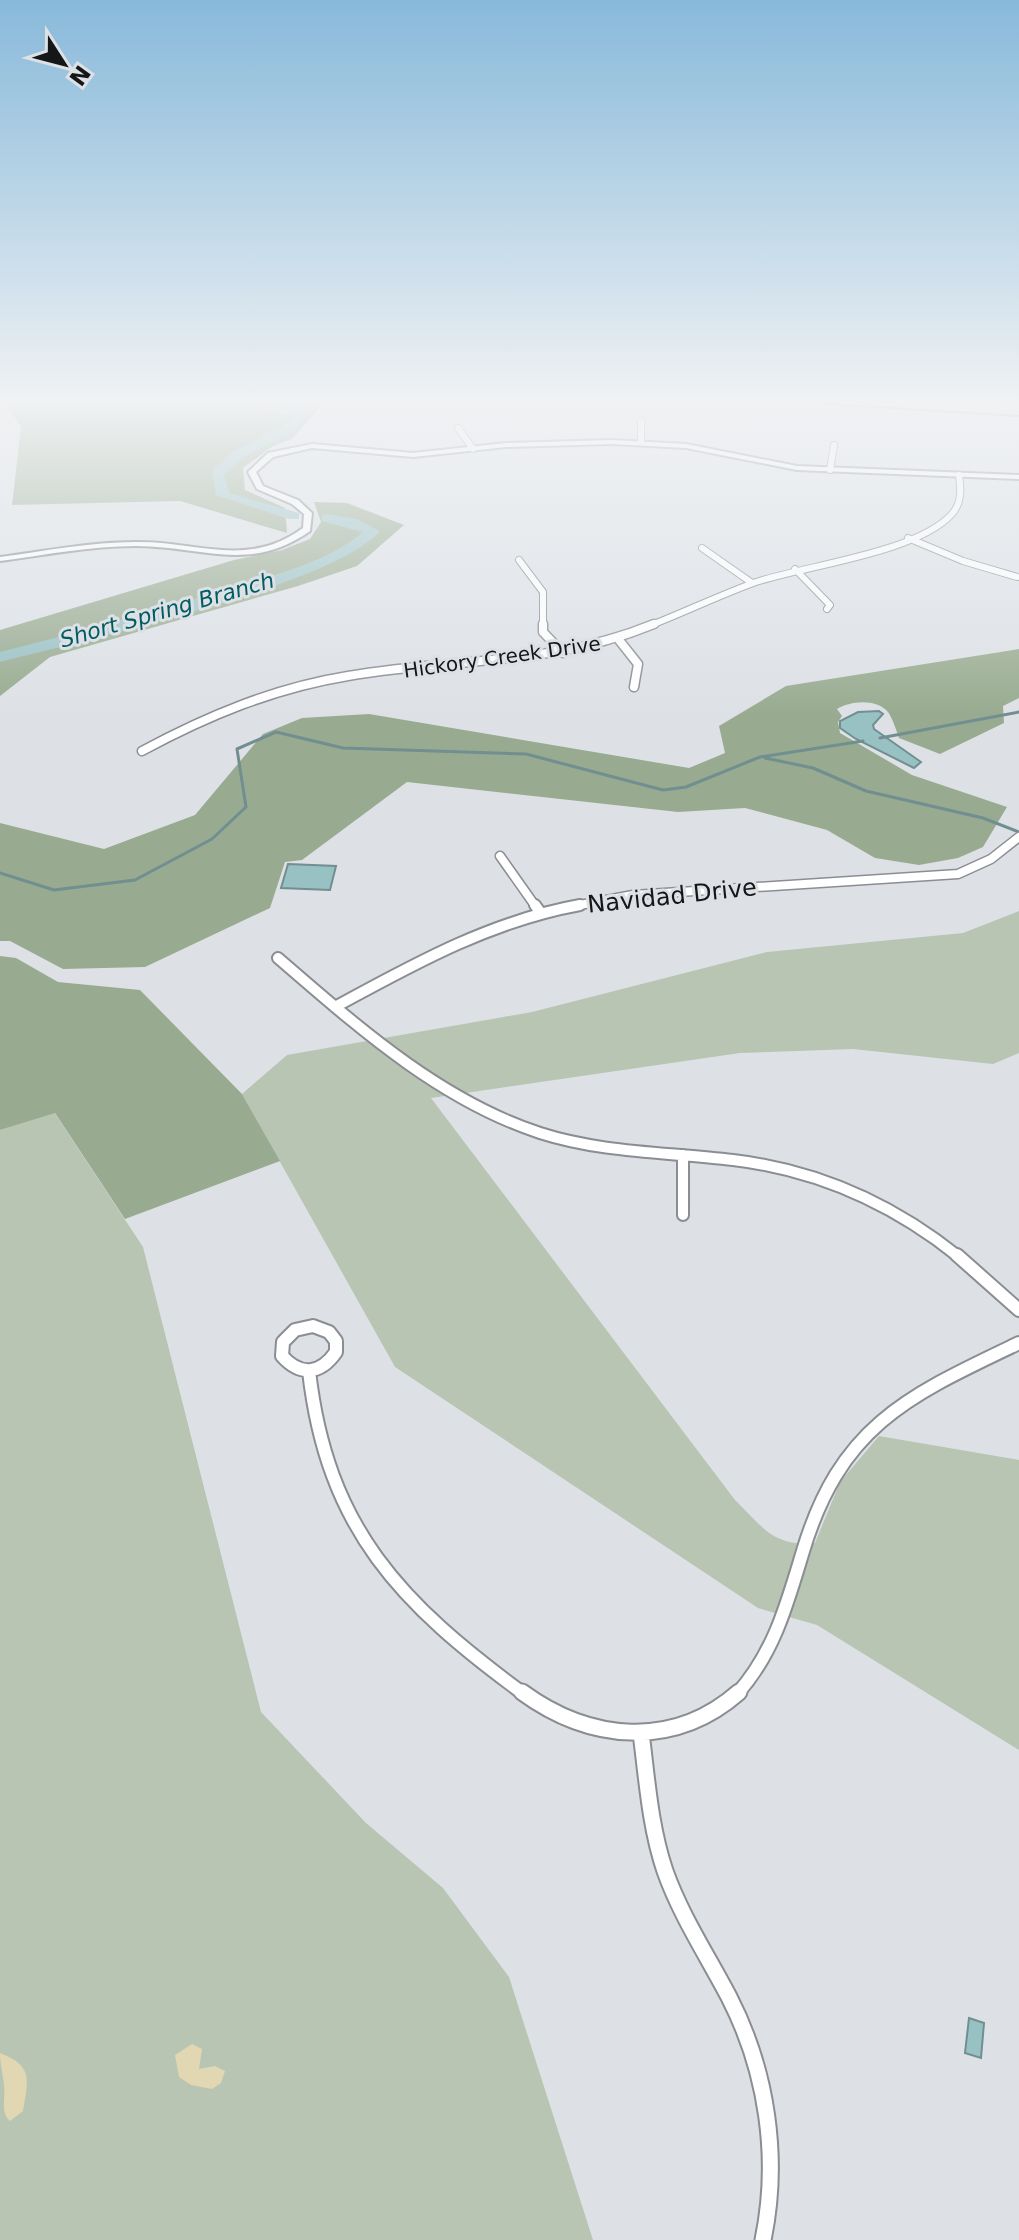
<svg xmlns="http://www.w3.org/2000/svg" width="1019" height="2240" font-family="'DejaVu Sans',sans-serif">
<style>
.green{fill:#b8c5b3}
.forest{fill:#98ab90}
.sand{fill:#e1d7b2}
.water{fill:#98c1c4;stroke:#718e90;stroke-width:2}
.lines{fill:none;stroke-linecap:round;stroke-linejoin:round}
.stream-far1{stroke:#718e90;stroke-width:2}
.stream{stroke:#718e90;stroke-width:3}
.river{fill:#98c1c4;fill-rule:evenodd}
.minor-far4-casing{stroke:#8a8d92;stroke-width:8}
.minor-far3-casing{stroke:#8a8d92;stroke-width:11}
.minor-far2-casing{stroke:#8a8d92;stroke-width:14}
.minor-far1-casing{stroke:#8a8d92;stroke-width:16}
.minor-casing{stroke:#8a8d92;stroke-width:19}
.tertiary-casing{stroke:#8a8d92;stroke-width:4}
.minor-far4{stroke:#fff;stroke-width:6}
.minor-far3{stroke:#fff;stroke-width:8}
.minor-far2{stroke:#fff;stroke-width:10}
.minor-far1{stroke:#fff;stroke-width:12}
.minor{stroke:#fff;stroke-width:15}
.tertiary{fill:#fff;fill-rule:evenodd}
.labels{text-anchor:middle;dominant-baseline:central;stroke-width:6;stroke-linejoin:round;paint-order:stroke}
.far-street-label{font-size:20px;fill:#151617;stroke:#dde1e6}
.far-water-label{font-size:22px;font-style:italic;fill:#005c61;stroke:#dde1e6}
.street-label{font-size:24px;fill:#151617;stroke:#dde1e6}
</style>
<rect width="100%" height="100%" fill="#dde1e6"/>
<path class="green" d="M211,401h117c-36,26 -78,0 -117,0z
M1019,911v142l-26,11 -140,-15 -113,4 -309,45 304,402c28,27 38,47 80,43l25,-61 39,-46 140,24v290l-202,-125 -59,-17 -363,-241 -153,-273 45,-39 245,-43 235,-60 196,-19z
M54,1112l89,135 118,465 105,111 77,65 66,89 84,263h-593v-1110z"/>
<path class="forest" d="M4,401h214l70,13 32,-7 -28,32 -19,7 -30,22 2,22 40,18 2,25 -107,-32 -168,4 9,-78z
M314,502l33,1 57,22 -47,41 -59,20 -248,71 -50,39v-66l234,-70 48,-10 28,-11 11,-17z
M1019,649v49l-16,8 1,17 -64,31 -41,-16c-3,-8 -6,-19 -11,-26 -12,-14 -38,-11 -51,-3l5,7 -4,6 2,11 72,42 95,32 -24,40 -25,11 -39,7 -44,-7 -48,-28 -82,-22 -67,4 -271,-30 -105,78 -17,2 -15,46 -125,59 -82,2 -53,-28h-10v-118l104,26 91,-34 68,-81 39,-16 67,-4 320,54 36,-15 -6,-27 67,-40z
M0,956l16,2 42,24 82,8 102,104 38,67 -155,58 -70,-106 -55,17z"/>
<path class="sand" d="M192,2044l10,5 -3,20 16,-3 10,5 -4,12 -9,6 -21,-4 -12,-8 -4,-22z
M0,2053c34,13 28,27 23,58l-13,10c-10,-9 -4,-23 -6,-36 -1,-11 -4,-20 -4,-32z"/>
<path class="water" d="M879,711l4,3 -10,11 1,4 47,33 -7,6 -58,-29 -16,-11v-7l18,-9z
M288,864l48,2 -6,24 -49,-2z
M969,2018l15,5 -3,35 -16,-5z"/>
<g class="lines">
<path class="stream-far1" d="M781,401l238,15"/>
<path class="stream" d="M880,738l139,-26
M765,758l48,10 53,23 117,27 36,14
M0,873l54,17 81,-10 77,-41 34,-32 -9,-58 39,-17 67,16 183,6 137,36 23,-3 74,-30 103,-16"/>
<path class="river" d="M255,401h21l22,5 8,12 -17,16 -45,23 -20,18 5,18 70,20v6h-10l-73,-24 -4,-24 22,-20 47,-23 12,-11 -3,-5z
M327,514l29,5 24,12c-46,54 -302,111 -380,131v-10c79,-20 158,-41 235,-65 43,-13 94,-26 128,-55l-41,-11v-6z"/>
<defs>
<path id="minor-far4" d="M641,421v21
M458,428l15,21
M830,470l4,-25
M908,538l55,23 54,16
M702,548l50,35
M519,560l24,32v34
M795,569l35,36 -3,4
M649,626c36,-14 71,-31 107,-44 52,-17 159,-29 195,-67 11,-11 10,-26 8,-40"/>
<path id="minor-far3" d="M543,624v8l20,21
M619,640l19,24 -4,23
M142,751c65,-35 132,-63 206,-75 108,-19 201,-9 306,-52
M500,856l36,51
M569,907l64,-12 325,-21 33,-15 28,-22"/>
<path id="minor-far2" d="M535,905l5,7
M278,958c79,68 161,142 262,175 62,20 128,19 193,27 84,10 160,44 226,97
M335,1007c79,-43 156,-86 245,-102
M683,1155v60"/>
<path id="minor-far1" d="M957,1255l62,55
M313,1326l16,6 7,9v11c-16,23 -36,24 -54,4l1,-14 12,-12z
M309,1371c18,158 92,233 215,323
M737,1694c37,-41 50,-90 66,-143 38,-126 105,-155 216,-208"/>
<path id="minor" d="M522,1692c67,49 151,58 217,0
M641,1733c6,46 9,94 24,138 16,45 42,84 64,126 38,74 51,161 34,243"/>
<path id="tertiary" d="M612,440l74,4 111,22 222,9v4l-222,-9 -111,-22 -74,-4 -106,3 -93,10 -101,-9 -39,9 -17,15 7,14 35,14 14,13 -2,18c-61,43 -108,15 -174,15 -45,0 -91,9 -136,15v-4c45,-6 90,-15 136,-15 62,-1 111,27 167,-14l1,-14 -12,-10 -35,-15 -9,-17 20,-19 44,-9 101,9 93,-10z"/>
</defs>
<use href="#minor-far4" class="minor-far4-casing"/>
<use href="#minor-far3" class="minor-far3-casing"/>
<use href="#minor-far2" class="minor-far2-casing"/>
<use href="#minor-far1" class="minor-far1-casing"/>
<use href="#minor" class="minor-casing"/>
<use href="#tertiary" class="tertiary-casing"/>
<use href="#minor-far4" class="minor-far4"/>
<use href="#minor-far3" class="minor-far3"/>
<use href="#minor-far2" class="minor-far2"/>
<use href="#minor-far1" class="minor-far1"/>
<use href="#minor" class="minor"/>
<use href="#tertiary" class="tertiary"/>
</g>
<linearGradient id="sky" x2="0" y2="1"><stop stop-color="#88b9da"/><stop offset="0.56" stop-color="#f0f2f4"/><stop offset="1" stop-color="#f0f2f4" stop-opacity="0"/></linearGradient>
<rect width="1019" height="715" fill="url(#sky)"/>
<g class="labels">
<g class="far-street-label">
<text transform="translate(502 657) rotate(-8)">Hickory Creek Drive</text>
</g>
<g class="far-water-label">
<text transform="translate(167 610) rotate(-16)">Short Spring Branch</text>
</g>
<g class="street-label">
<text transform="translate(672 896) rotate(-6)">Navidad Drive</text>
</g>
</g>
<g transform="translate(64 64) rotate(126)" stroke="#dde1e6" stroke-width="6" paint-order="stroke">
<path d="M0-6L14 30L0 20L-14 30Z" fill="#151617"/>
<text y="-12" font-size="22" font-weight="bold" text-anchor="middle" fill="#151617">N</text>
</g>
</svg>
